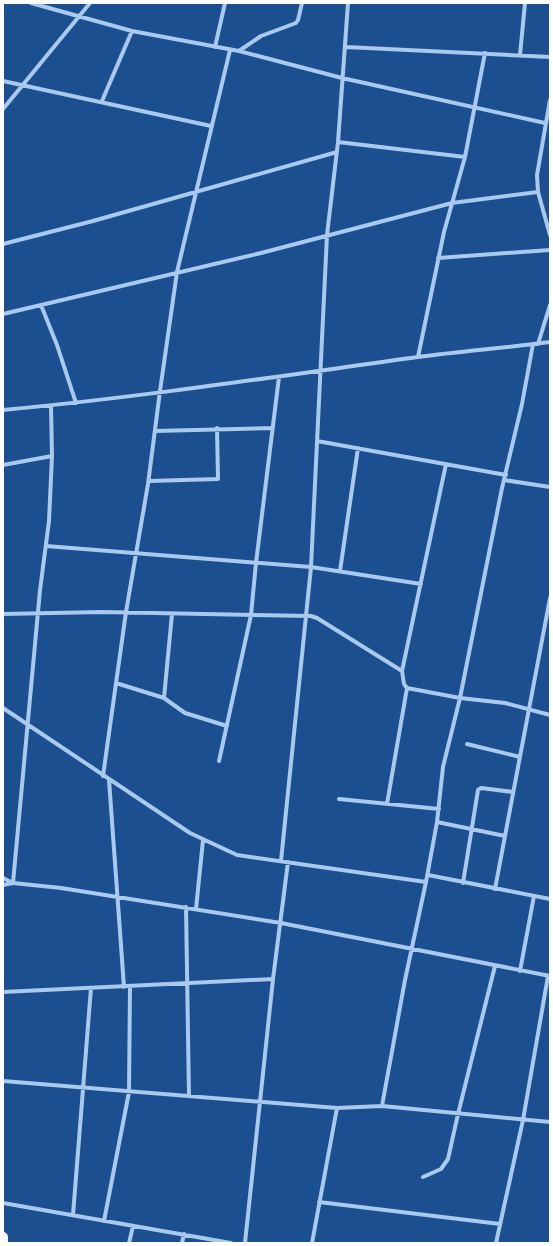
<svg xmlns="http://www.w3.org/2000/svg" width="553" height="1246" font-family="'Noto Sans',sans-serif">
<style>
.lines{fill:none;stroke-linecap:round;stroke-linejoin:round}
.minor{stroke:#a9c9ee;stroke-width:4}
.trunk{stroke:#f8faff;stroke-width:10}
</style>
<rect width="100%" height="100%" fill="#1b4f8f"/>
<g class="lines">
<path class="minor" d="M31,3l101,28 107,20 103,27 203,45
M215,47l10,-44
M346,47l204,10
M239,51l22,-15 35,-13 2,-3 4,-17
M520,55l5,-52
M3,81l208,45
M550,100l-13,75 1,17 12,43
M102,101l30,-70
M3,109l87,-106
M338,142l127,15
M3,244l90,-23 244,-69
M438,258l112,-8
M41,305l16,40 19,58
M3,314l258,-61 191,-50 86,-11
M538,344l12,-39
M418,357l26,-125 21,-75 20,-104
M3,410c139,-13 277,-34 415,-53 44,-6 88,-9 132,-15
M155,431l118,-3
M317,441l189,34
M3,465l49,-9
M504,480l46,7
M149,481l69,-2 -1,-51
M46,546l265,21 110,17
M340,571l18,-123
M3,614l99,-2 209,4 6,2 85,53
M116,683l48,15 21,15 42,13
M407,688l53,10 45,5 45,12
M164,698l8,-84
M3,708l187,125 47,22 189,27
M467,744l53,13
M219,761l32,-146 5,-52 23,-186
M103,776l23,-164 22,-128 12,-93 17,-119 53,-222
M109,780l15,207
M339,799l100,10
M387,804l20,-116 -3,-4 -2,-13 44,-207
M437,822l68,14
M281,861l30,-294 16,-332 11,-93 10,-139
M428,875l122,24
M3,878l10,5
M13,883l27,-293 9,-69 3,-65 -1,-50
M463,883l15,-93 3,-2 32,4
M3,885l10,-2 48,5 220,35 269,53
M495,889l55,-291
M186,907l3,189
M196,909l7,-69
M520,971l14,-75
M3,992l270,-13 15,-117
M3,1081l334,27 45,-2 168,16
M382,1106l23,-126 21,-98 11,-60 6,-55 17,-69 42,-210 20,-84 11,-60
M423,1177l18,-8 7,-10 10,-45 37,-148
M319,1202l181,22
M3,1203l228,40
M73,1215l18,-227
M104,1221l25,-129 1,-106
M129,1243l4,-17
M182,1243l2,-9
M245,1243l28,-264
M312,1243l25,-135
M496,1243l27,-123 25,-144"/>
<path class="trunk" d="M3,1237v6"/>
</g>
<rect width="553" height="1246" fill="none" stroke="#ffffff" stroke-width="8"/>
</svg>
